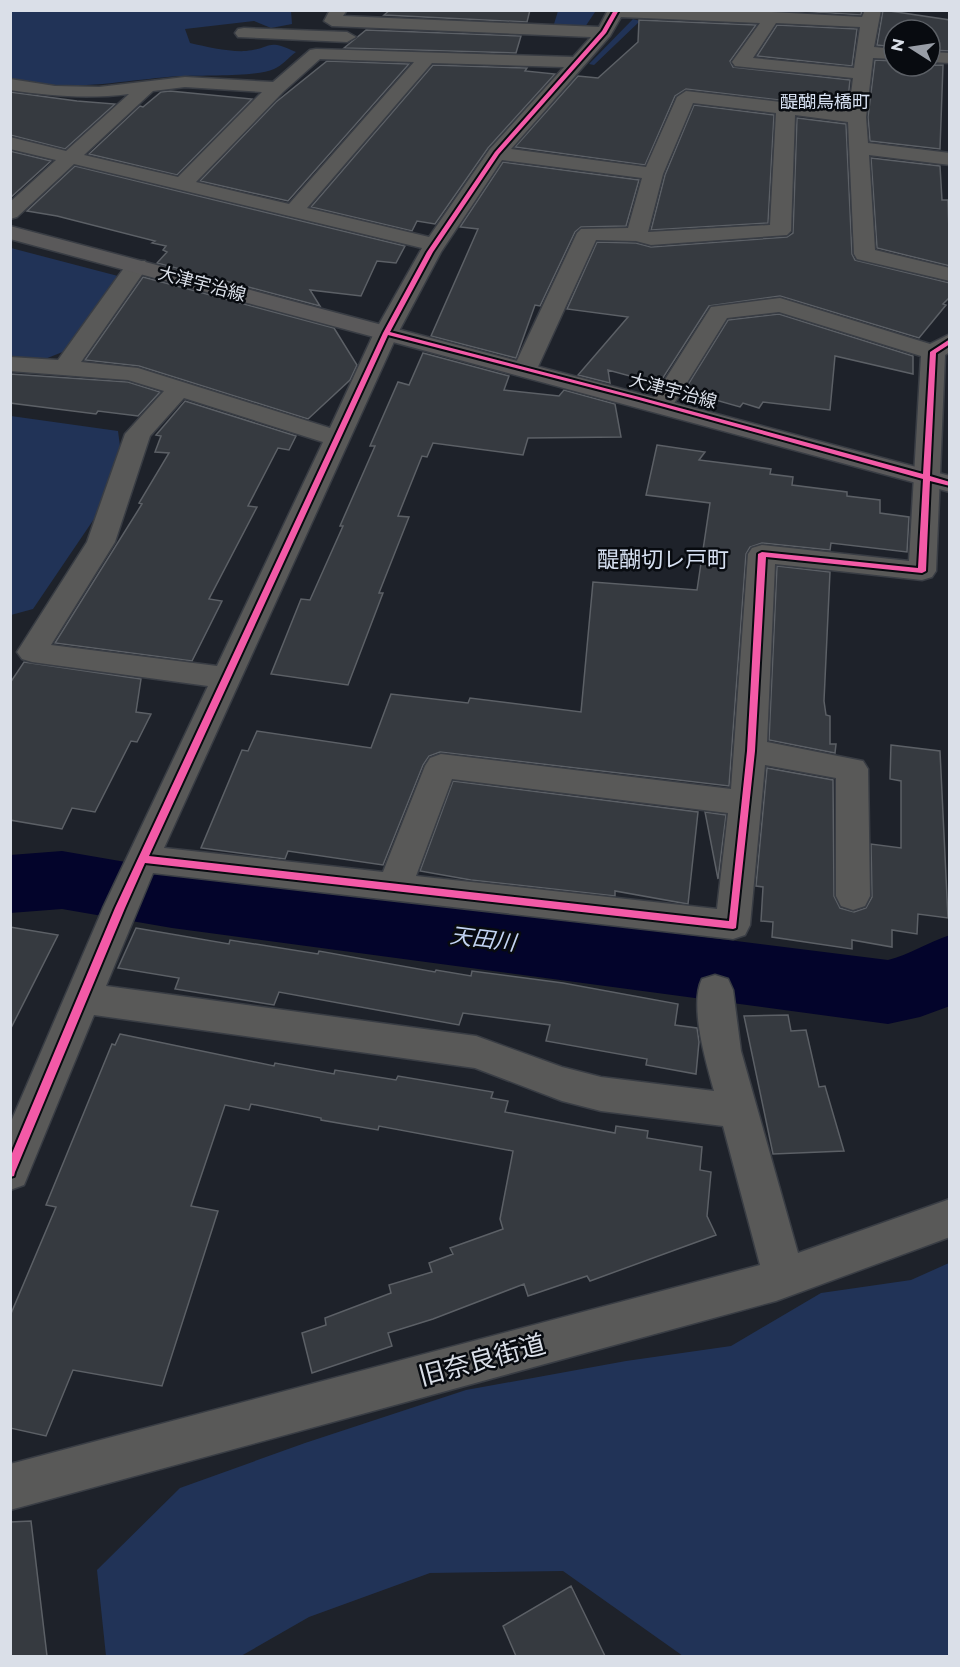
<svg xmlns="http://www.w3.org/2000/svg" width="960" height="1667" font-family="Montserrat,'Noto Sans JP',sans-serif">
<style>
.green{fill:#213357}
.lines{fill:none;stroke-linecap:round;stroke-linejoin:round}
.river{fill:#03042b;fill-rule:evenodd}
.building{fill:#363a40;stroke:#5c6066;stroke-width:1.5}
.minor-casing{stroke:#393d44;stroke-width:3}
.major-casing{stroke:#393d44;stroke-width:3}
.minor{fill:#595958;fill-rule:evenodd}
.major{fill:#5a595a;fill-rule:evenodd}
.cycleway-casing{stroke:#080b10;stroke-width:4}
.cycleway{fill:#f35aa7;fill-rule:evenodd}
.labels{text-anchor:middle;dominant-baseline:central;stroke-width:5;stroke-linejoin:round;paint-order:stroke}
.far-neighbourhood-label{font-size:18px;fill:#d7e1f2;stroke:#080b10}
.far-street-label{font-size:18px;fill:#dadfe8;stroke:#080b10}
.neighbourhood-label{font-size:22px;fill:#d7e1f2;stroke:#080b10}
.water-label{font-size:22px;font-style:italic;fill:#c3d4f3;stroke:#080b10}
.near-street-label{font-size:26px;fill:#dadfe8;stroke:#080b10}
</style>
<rect width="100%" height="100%" fill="#1e222a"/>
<path class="green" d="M593,10l2,2 -10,15 -31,-3 4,-13z
M10,11h281l1,13 -21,4 -17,-7 -69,8 5,14c18,4 38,9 56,8 28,-3 19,-13 50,1 -7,5 -14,14 -22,17 -18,8 -69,6 -91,7 -49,2 -127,20 -172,2z
M633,19l7,2 -46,44 -5,-1z
M11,248l107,28 -53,75 -25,10 -29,-1z
M11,416l107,15 2,15 -24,70 -63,93 -22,6z
M949,1263v393h-266l-120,-85 -133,2 -121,44 -68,39h-135l-9,-86 83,-82 125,-45 161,-53 160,-29 105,-15 90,-53 90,-13z"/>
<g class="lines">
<path class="river" d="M62,851l110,19 716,90c21,-5 40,-18 62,-25v71l-30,11 -32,7 -716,-96 -110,-19 -52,4v-58z"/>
</g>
<path class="building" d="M390,10h140l-3,12 -143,-7z
M786,10h76l-1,5z
M883,10l67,10v31l-20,-1v-20h-36v17l-17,-2z
M639,20l117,5 -26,36 3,6 117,13 -3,28 -161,-19 -11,7 -30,69 -130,-18 63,-71 20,2 40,-36z
M777,25l80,4 -5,37 -95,-10z
M366,30l155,6 -5,17 -172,-5z
M875,60l19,1v5l49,-1 -3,84 -70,-8 -2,-24z
M327,61l82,3 -121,137 -88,-20 76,-79z
M433,65l94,3 -2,3 30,3 -67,74 -53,76 -18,-3 -5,10 -101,-24z
M170,91l82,8 -75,76 -88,-21 51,-48 3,1 18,-15z
M10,92l67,9 38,3 -50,45 -55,-14z
M694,105l80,10 -6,108 -117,7 14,-55z
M797,118l49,6 6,130 3,6 95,23v14l-7,7 3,1 -27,33 -139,-42 -71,10 -50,78 -51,-14 2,13 -32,-8 50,-58 -61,-8 30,-67 39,1 15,4 136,-10 6,-4z
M10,151l41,10 -41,37z
M871,158l69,8 2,34h6l2,66 -73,-18z
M503,162l136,18 -13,46 -45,1 -6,5 -35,74 -5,-1 -19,53 -85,-22 47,-107 -18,-2z
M75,166l330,80 -9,17 -19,-2 -16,35 -51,-6 10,16 -163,-43 10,-11 -4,-2 3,-4 -14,-3 3,-2 -98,-25 -30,-5z
M143,277l191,51 23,37 -7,15 -42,39 -169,-53 -54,-6z
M779,314l134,42v18l-78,-18 -5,54 -67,-8 -4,6 -16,-5 -3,4 -56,-16 44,-71z
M423,353l86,23 -5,14 55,6 5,-6 51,14 6,33 -93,1 -5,17 -90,-12 -6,14 -5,-1 -24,60 11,1 -30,76h4l-35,92 -77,-11 30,-75 9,1 33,-74h-3l35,-80h-5l28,-64 11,3z
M10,374l118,8 32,10 -22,24 -40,-5 -2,3 -86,-11z
M185,401l111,35 -7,14 -11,-2 -30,58 9,1 -48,92 13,2 -30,60 -137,-18 87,-139 -3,-1 30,-50 -14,-1 6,-16 -5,-1z
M657,445l48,7 -6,8 72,9 -1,5 23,3 -1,8 55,7v4l33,4v13l29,4 -2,35 -76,-9 -1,7 -68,-7 -12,4 -4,7 -17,232 -289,-34 -11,4 -6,9 -40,100 -95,-14 -3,8 -84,-11 41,-98 6,1 9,-20 114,17 20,-54 77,9 2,-5 111,14 12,-130 104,8 13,-87 -64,-8z
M777,566l53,6 -6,129 2,14 4,1v28h6l-1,9 -66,-13z
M24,662l117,17 -5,33 15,2 -14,28 -6,-1 -36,71 -23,-4 -10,21 -52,-9v-137z
M891,745l49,6 8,167 -30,-4 -1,20 -25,-4v17l-40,-7v9l-80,-12 1,-15 -12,-1 2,-34 -7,-1 11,-118 66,12 1,116 6,12 14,4 12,-4 6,-11 -1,-53 30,4v-67l-11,-2z
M453,781l245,31 -10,92 -73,-13v5l-144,-16 -51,-9z
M705,812l21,3 -8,64z
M10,927l48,8 -48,95z
M136,928l93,16 1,-4 88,14 1,-3 116,21 1,-2 35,6 1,-5 91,12 115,21 -3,21 22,3 2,14 -3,32 -50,-9 1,-6 -101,-18 4,-16 -87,-12 -4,12 -180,-33 -5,13 -99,-16 4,-11 -61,-10z
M788,1015l3,16 15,-1 13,57 6,-1 19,65 -71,3 -29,-138z
M120,1034l154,32 1,-3 59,11 1,-4 61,10 2,-4 95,16 -2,6 17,3 -3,11 110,21 1,-7 32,5 -1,7 55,9 -2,23 11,2 -4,44 9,19 -126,46 -3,-5 -59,20 -4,-12 -91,35 -45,14 4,13 -80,27 -10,-40 24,-8 -1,-7 66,-25 -2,-8 43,-13 -3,-9 24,-9 -3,-6 53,-19 -3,-10 13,-68 -134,-25 -1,4 -57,-10v-2l-70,-14 -2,6 -24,-5 -34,101 27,5 -56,175 -89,-16 -27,66 -36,-8v-112l46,-109 -10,-2 66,-161 3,1z
M31,1521l16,135h-37v-134z
M571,1586l34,70h-89l-13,-30z"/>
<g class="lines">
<defs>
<path id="minor" d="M330,10h17l-4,6 256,11 9,-17 164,2 90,5 3,-7h16l-7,37 20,2v10l-21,-1 -7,59 2,26 82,10v12l-81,-10 6,95 75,18v13l-93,-22 -3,-5 -6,-132 -53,-7 -4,116 -4,4 -136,10 -15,-4 -40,-1 -59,129 -4,5h-16l-4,-5 64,-136 4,-4 47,-1 14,-50 -140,-18 -61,92 -43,81 -234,515 219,24 42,-106 5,-8 11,-4 290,35 17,-235 4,-6 10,-3 147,16 12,-205 -142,-44 -52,6 -57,92 -9,2 -9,-2 -3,-5 62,-98 69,-9 150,46 20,-10v18l-5,3 -9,216 -4,6 -10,3 -147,-16 -8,178 96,19 5,8 2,127 -5,10 -12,4 -12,-4 -5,-10v-118l-71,-13 -15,160 -5,10 -12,4 -580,-66 -47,113 370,50 86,31 39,10 113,14c-8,-29 -25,-85 -12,-112l13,-4 13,4 5,11 8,61 57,202 152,-54v38l-174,64 -766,209v-46l750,-199 -37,-139 -122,-15 -39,-10 -87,-33 -381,-53 -70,170 -14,5v-66l93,-216 105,-222 -176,-24 -10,-3 -5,-7 70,-110 38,-108 39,-43 -36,-11 -118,-9v-14l48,3 71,-99h16l3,5 -67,96 57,6 192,60 44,-95 48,-85 -348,-84 -57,53 -7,2v-17l46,-42 -46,-11v-12l56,14 63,-57c-41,5 -78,2 -119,-4v-11l45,7 44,1 86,-10 88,5 37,-32 6,-1 257,8 18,-20 -259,-11 -8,-5zM621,17l139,6 -28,39 3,4 118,12 -4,32 -163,-19 -9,6 -31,70 -135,-18 99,-113zM776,23l84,4 -6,41 -101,-10zM320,59l94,3 -125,142 -93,-22 87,-90zM432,63l132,4 -74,82 -61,88 -122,-29zM185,87l77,5 -84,85 -94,-22 69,-64zM693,103l83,10 -6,112 -122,7 15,-58zM184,398l139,44 -106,224 -166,-21 64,-103 35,-106zM452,779l276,34 -11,96 -301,-33z
M244,28l103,4 9,5 -9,5 -109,-5 -3,-4 3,-4z
M930,52l20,1v10l-20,-1z"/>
<path id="major" d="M10,226l940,250v16l-940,-253z"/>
</defs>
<use href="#minor" class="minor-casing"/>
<use href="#major" class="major-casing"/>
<use href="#minor" class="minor"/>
<use href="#major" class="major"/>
<defs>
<path id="cycleway" d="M614,10h5l-13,23 -107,121 -66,98 -43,80 253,66 280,76 7,-122 20,-13v5l-14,9 -6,123 20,6v4l-20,-5 -4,90 -4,2 -156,-16 -11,194 -19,177 -3,1 -588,-66 -20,45 -110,264 -1,4 -4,1v-19l105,-250 268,-575 44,-81 68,-100 107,-121zM388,335l251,65 284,79 -5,89 -156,-16 -4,2 -11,197 -18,170 -580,-65z"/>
</defs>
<use href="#cycleway" class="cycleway-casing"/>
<use href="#cycleway" class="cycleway"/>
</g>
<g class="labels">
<g class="far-neighbourhood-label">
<text x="825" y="102">醍醐烏橋町</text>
</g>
<g class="far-street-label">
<text transform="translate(202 284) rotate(15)">大津宇治線</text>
<text transform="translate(673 391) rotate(15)">大津宇治線</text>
</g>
<g class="neighbourhood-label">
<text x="663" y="559">醍醐切レ戸町</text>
</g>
<g class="water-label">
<text transform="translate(483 939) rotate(7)">天田川</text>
</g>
<g class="near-street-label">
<text transform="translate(482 1360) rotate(-15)">旧奈良街道</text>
</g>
</g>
<rect width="960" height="1667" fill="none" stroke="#dadfe8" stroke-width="24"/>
<g transform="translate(912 48) rotate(282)"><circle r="28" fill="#080b10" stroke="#5c6066" stroke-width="1.5"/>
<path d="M0-4.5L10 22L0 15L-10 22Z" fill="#989da6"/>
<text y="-9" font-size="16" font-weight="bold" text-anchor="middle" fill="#dadfe8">N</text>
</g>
</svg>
